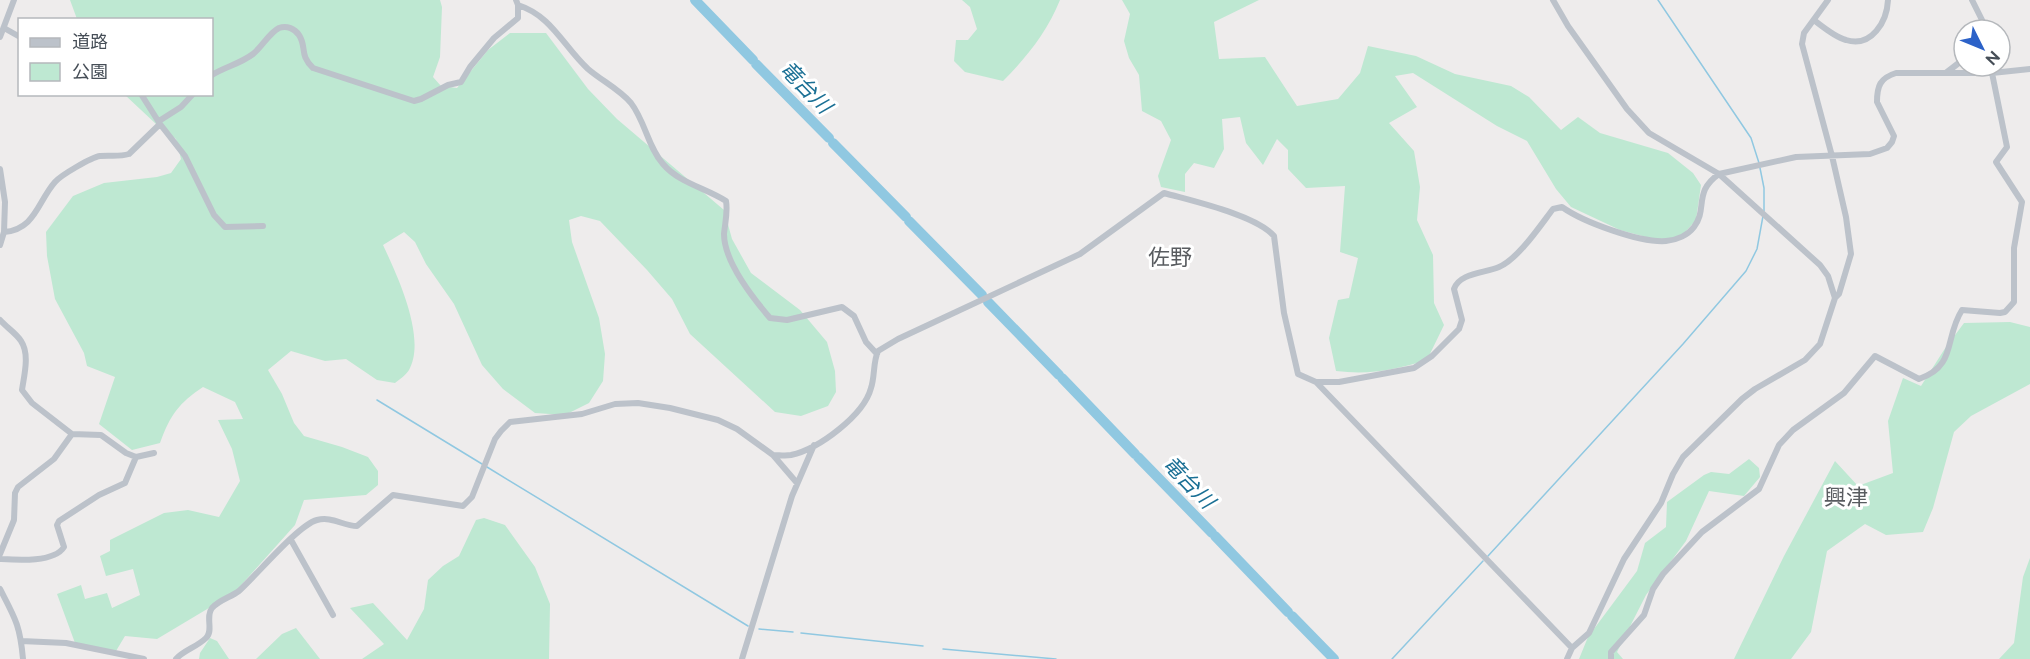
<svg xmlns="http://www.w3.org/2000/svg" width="2030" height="659" font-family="Raleway,'Noto Sans JP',sans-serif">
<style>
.green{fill:#bee8d2}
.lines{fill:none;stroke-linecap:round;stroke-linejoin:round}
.stream{stroke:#90c8e1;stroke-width:1.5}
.river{stroke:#90c8e1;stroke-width:10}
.street{stroke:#bcc2ca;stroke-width:6}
.labels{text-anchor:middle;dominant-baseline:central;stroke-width:6;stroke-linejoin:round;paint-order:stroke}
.water-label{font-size:21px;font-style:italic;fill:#1b7095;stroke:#fff}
.quarter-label{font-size:22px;fill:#595c60;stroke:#fff}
</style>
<rect width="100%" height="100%" fill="#eeecec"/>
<path class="green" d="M70,0h370l2,7 -2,50 -7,20 8,9 16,2 31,-38 22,-17h36l42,56 29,30 107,91 8,29 19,34 49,37 27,32 8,29 1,21 -8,14 -27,10 -26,-4 -85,-78 -18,-35 -25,-29 -47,-49 -19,-5 -12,4 3,22 27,76 6,36 -2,27 -14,22 -24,12 -30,-2 -32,-24 -21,-24 -28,-61 -28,-40 -11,-22 -11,-10 -21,13c14,30 44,93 26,125 -3,5 -9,9 -14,13l-18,-3 -31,-21 -21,2 -34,-10 -23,19 14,24 12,29 10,13 38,11 26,10 10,14v14l-12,10 -62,5 -9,25 -61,68 -77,46 -32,-3 -9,15 -41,-8 -18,-49 24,-9 4,14 22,-6 5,15 28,-13 -7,-26 -27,7 -6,-20 10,-5v-11l54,-27 24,-3 31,7 21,-36 -8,-32 -14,-29 25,-1 -8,-17 -32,-15c-24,16 -33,28 -43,56l-28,7 -33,-26 16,-47 -28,-11 -3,-13 -29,-54 -8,-43 -1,-24 27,-36 31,-13 53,-6 14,-4 10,-14 -5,-20 -20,-15 -31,-29 87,-1v-74l-135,-1z
M962,0h98c-13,32 -33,57 -57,81l-38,-9 -11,-11 2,-21h12l9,-11 -7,-22z
M1122,0h137l-45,22 5,37 46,-2 32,49 41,-7 22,-26 8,-27 48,10 39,18 56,12 18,11 32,33 17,-13 22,16 68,20 25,20 8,12 -5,35 -17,19 -18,2 -41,-11 -49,-23 -15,-18 -29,-48 -30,-15 -84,-53 -18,3 22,31 -28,16 25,28 6,36 -3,33 16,35 1,48 10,22 -17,35c-33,10 -57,15 -91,11l-7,-33 9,-38 11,-2 9,-40 -18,-6 5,-66 -39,2 -18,-19v-19l-11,-11 -14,26 -17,-22 -6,-26 -18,2 2,30 -10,19 -20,-5 -9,11v18l-24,-5 -3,-11 13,-36 -10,-19 -19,-10 -3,-36 -10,-17 -5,-17 6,-27z
M2010,322l20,5v57l-59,32 -17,16 -21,76 -10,24 -37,3 -21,-11 -38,27 -16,81 -20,27h-57l50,-103 51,-95 23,25 35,-13 -5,-52 15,-43 18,8 23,-36 20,-27z
M1749,459l10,9 1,9 -16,19 -35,-5 -23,50 -40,54 -29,57 6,7h-44l9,-22 49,-66 8,-28 21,-16 1,-25 37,-27 7,-3 18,2z
M484,518l21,7 30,42 15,37 -1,55h-187l22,-15 -34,-36 23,-5 34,37 17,-31 4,-29 15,-14 16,-10 17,-36z
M2030,558v101h-31l15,-16 9,-66z
M296,628l24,31h-64l26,-25z
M210,638l7,3 12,18h-30l1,-6z"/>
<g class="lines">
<path class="stream" d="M1658,0l93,138 8,25
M1760,168l4,20v23
M377,400l105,64
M487,467l261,159
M1488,556l195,-212 63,-73 11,-22 6,-33
M759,629l34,3
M801,633l122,13
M943,649l113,10
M1392,659l91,-98"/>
<path class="river" d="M695,0l58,60
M756,64l73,74
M833,143l73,74
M909,221l73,74
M988,302l71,73
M1062,378l73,76
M1138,457l74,76
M1215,536l73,76
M1292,616l42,43"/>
<path class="street" d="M1553,0l15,26 59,83 22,24 70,41 101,91 8,11 7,22
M1972,0l15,30
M518,5c34,11 45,41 70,64 14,12 31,20 43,34 14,18 17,44 32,61 16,19 43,24 63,37 2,11 -1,22 -2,33 0,28 28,63 46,84l17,2 55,-13 12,9 12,26 11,12
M1814,20c9,7 21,17 32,20 26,8 41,-19 42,-40
M4,28l16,9
M0,37l14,-37
M1947,72l17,-13
M212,75c12,-8 28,-11 41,-21 9,-7 16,-21 26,-26 8,-3 16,1 20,7 8,12 0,20 14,33l101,33 7,-2 27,-14 13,-3 9,-15 24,-29 24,-20v-13l-2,-5
M141,94l19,30 25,32 29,59 11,12 38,-1
M159,121l22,-14 12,-13
M0,169l5,33 -1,30 -4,13
M4,232c31,-2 34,-31 51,-50 6,-7 37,-25 45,-26 10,-1 19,1 29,-2l31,-30
M0,320c6,7 16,13 21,21 9,13 3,35 1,49l10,13 40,31 29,1 25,18 10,4
M1316,382h23l75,-14 18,-12 27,-27 3,-9 -8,-31c5,-16 31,-16 45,-22 19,-8 41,-41 54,-58l9,-2c21,15 78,36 104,34 11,-1 22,-6 28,-14 14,-18 -1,-35 25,-53l77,-17 74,-3 17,-6 5,-6 2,-6 -17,-34c0,-16 3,-24 19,-29h96l38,-4
M773,455c6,0 12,1 18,0 28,-6 73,-40 80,-67 4,-12 2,-26 7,-37l20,-12 182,-85 84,-61c28,8 92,22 110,43l10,77 14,61 18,8 256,266
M291,540l42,75
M0,554l14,-34 1,-27 3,-6 36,-28 18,-25
M0,559c16,1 54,4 64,-12l-7,-22 2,-4 40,-26 26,-12 11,-26 18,-4
M0,589c15,29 20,36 23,70
M21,641l45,2 78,16
M176,659c8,-9 21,-12 30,-21 8,-7 -1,-21 6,-30 7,-8 19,-11 27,-17 18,-16 59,-66 78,-71 15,-4 26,6 40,6l36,-31 70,11 9,-9 23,-58 6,-8 9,-9 72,-8 33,-10 23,-1 32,5 48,12 19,9 36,26 24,28
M742,659l50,-163 22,-51
M1567,659l5,-11 17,-15 35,-74 37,-56 12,-29 10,-17 59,-58 13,-10 50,-29 15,-16 15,-46 4,-4 12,-40 -5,-37 -14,-61 -30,-112 2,-11 24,-33
M1611,659v-7l33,-37 9,-26 10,-15 39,-42 57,-43 20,-44 14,-15 51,-37 31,-37 44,23c38,-13 25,-41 43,-69l38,3 5,-1 9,-10v-54l8,-46 -26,-40 11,-15 -15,-74"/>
</g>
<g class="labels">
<g class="water-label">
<text transform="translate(806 87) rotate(46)">竜台川</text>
<text transform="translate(1189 482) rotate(46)">竜台川</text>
</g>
<g class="quarter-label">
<text x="1170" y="257">佐野</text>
<text x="1846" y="497">興津</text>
</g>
</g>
<rect x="18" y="18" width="195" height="78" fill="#ffffff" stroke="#b5b8bc" stroke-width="1.5"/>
<rect x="30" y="38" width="30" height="9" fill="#bcc2ca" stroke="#b5b8bc" stroke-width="1.5"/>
<text x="72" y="48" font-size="18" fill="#464e57">道路</text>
<rect x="30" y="63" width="30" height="18" fill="#bee8d2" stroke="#b5b8bc" stroke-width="1.5"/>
<text x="72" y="78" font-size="18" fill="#464e57">公園</text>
<g transform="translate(1982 48) rotate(133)"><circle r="28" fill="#ffffff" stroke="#b5b8bc" stroke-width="1.5"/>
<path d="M0-4.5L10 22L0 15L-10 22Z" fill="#2c62c8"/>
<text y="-9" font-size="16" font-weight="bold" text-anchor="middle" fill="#464e57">N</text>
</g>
</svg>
